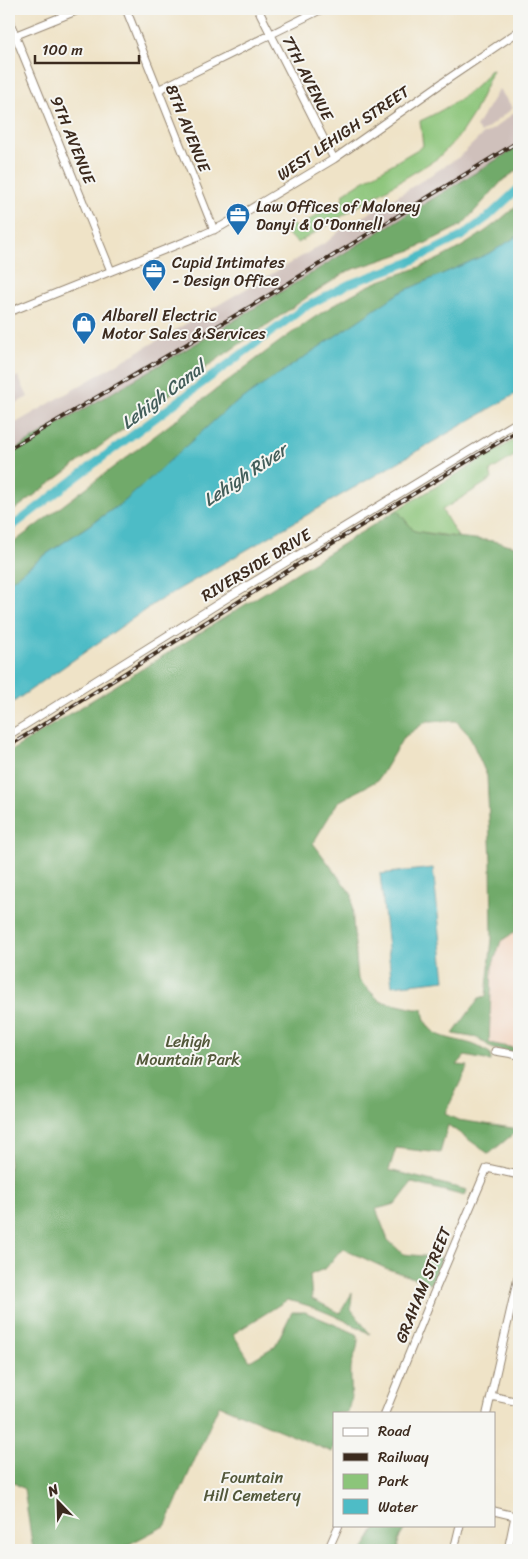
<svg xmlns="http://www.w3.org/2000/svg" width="528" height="1559" font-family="Sriracha,sans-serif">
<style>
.built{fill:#f3d4bf}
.industrial{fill:#cfc0bb}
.green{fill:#8cc57a;stroke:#64784c}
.forest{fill:#71aa6a;stroke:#566a44}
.water{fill:#4ebcc6;stroke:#447372}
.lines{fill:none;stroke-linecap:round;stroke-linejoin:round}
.canal{stroke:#4ebcc6;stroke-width:8}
.minor-casing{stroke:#958672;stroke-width:9}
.minor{stroke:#fff;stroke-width:7}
.rail-casing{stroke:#3b2a1e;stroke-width:4}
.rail{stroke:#f6f6f2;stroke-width:2;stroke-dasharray:5.5;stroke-linecap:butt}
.labels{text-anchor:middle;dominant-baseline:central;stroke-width:4;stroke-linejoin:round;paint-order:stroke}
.street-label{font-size:16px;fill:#3b2a1e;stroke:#f6f6f2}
.poi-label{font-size:16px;fill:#3b2a1e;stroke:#f6f6f2;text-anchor:start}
.park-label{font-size:16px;fill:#53583a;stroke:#f6f6f2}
.water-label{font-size:18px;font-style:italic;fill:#425d59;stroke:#f6f6f2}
</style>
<rect width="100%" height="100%" fill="#f6f6f2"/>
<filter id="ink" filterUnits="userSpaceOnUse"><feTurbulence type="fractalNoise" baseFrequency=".02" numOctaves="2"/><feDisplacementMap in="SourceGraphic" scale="10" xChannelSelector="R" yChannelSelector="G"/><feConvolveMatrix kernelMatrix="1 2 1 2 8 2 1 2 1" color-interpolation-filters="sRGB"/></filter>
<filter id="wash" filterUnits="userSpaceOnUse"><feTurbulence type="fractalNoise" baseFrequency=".0096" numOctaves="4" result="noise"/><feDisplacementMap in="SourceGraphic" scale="20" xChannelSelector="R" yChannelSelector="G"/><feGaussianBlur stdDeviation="1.12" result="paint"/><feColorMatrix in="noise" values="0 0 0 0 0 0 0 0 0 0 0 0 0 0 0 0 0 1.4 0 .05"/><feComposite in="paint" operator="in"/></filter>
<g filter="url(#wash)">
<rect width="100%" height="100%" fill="#efe3c7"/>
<path class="built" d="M516,931l3,1v117l-30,-6 3,-76 9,-26z"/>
<path class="industrial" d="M499,89l14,19 -32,25 -5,-6z
M519,109v37l-310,190 -200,117v-26l319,-186 16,-14 41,-23 74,-47 23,-22 11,-6z
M18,376l10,21 -19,10v-26z"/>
<path class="green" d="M493,70l-19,43 -15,23 -21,22 -140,85 -15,-12 5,-9 9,6 40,-26h5l1,-8 20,-13 60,-35 -3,-25c20,-9 58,-30 69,-50z
M519,437v16l-29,18 2,8 -50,31 16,27 -44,-6 -17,-21z"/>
<path class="forest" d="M519,146v23l-16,11 -41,45 -50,25 -64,21 -39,25 -94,65 -206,153v-61l200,-117z
M519,203v32l-474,320 -36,27v-36l266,-201c29,-21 59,-42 91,-58 20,-10 43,-15 64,-24 33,-15 63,-35 89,-60z
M397,510l17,21 23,4 56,6 26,6v385l-3,-1 -15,10 -9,26 -3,76 30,6v4l-26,-4 -15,-11 -25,-4 26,-36 7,-2 6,-57 -1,-78 -4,-85 -18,-41 -13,-14h-29l-24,17 -25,42 -40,22 -25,41 39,52 1,27 5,57 22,22 35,8h8c2,30 26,28 49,35 6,2 12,6 18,9l1,8 -26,-5 -8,9 11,1 -23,48 13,6 61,9 -30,25 -41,-29 -8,28 -44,-5 -7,22 78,20 -2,6 -53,-13 -16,21 -20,5 12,31 15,14 39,4 -11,26 -46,-16 -41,-19 -6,4 -12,15 -16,7 2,24 28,14 12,-20 -1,16 19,25c-24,-14 -57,-29 -83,-34l-54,34 17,27 25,-15 17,-34h13l52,22c4,12 -5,23 -6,35 -1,18 3,26 -4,44h-13v33l-2,6 -113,-47 -53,120 -48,25h-85l-9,-61 -15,-9v-728z
M378,1525h29l-9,15 1,10h-36z"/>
<path class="water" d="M519,235v157l-364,211 -146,102v-123l36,-27 80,-54 101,-91 173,-117 93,-41z
M433,868l12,112 -53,6 -12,-112z"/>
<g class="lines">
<path class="canal" d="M9,529l102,-78 194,-144 44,-23 61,-22 52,-26 26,-19 31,-29"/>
</g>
</g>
<g filter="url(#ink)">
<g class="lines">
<defs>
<path id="minor" d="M126,9l88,221
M258,9l76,150
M9,20l102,251
M9,38l72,-29
M158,90l164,-81
M9,312l195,-78 18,-8 112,-67 108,-76 77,-52
M9,735l223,-140 287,-174
M495,1051l24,4
M491,1396l28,6
M385,1413l48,-118 54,-127 32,7
M487,1413l32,-140
M494,1511l25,6
M328,1550l11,-25
M454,1550l6,-25
M508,1550l7,-34"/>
</defs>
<use href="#minor" class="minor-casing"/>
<use href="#minor" class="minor"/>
<defs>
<path id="rail" d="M9,449l244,-144 266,-164
M9,746l307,-193 203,-123"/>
</defs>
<use href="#rail" class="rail-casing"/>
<use href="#rail" class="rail"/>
</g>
</g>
<defs>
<symbol id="office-pin" viewBox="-11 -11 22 30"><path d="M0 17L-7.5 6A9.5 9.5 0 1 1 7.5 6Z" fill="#1f6fb2" stroke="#f6f6f2"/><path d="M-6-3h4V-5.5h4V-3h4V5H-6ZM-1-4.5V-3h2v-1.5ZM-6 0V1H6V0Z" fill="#fff"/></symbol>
<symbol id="shop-pin" viewBox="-11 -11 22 30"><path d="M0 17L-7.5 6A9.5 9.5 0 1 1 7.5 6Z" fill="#1f6fb2" stroke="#f6f6f2"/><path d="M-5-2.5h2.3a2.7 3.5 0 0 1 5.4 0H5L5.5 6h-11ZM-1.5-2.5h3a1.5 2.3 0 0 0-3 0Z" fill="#fff"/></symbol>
</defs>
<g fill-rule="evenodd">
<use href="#office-pin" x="224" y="201" width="28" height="38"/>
<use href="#office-pin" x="140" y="257" width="28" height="38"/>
<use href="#shop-pin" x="70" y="310" width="28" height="38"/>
</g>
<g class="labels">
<g class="street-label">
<text transform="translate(308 78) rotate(63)">7TH AVENUE</text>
<text transform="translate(188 128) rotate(68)">8TH AVENUE</text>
<text transform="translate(343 133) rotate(-34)">WEST LEHIGH STREET</text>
<text transform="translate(73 140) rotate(68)">9TH AVENUE</text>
<text transform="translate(256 565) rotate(-31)">RIVERSIDE DRIVE</text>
<text transform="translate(423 1285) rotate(-68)">GRAHAM STREET</text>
</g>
<g class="poi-label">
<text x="256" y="206">Law Offices of Maloney<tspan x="256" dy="18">Danyi &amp; O'Donnell</tspan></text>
<text x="172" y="262">Cupid Intimates<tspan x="172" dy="18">- Design Office</tspan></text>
<text x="102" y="315">Albarell Electric<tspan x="102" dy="18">Motor Sales &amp; Services</tspan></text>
</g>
<g class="park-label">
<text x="188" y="1041">Lehigh<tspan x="188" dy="18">Mountain Park</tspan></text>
<text x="252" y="1477">Fountain<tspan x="252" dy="18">Hill Cemetery</tspan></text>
</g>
<g class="water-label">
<text transform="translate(163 395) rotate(-37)">Lehigh Canal</text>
<text transform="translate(245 475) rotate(-34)">Lehigh River</text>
</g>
</g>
<rect width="528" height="1559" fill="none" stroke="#f6f6f2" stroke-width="30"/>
<rect x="333" y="1412" width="162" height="115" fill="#f6f6f2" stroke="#aba49d"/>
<rect x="343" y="1428" width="25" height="8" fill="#ffffff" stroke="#aba49d"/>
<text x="378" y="1436" font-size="15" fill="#3b2a1e">Road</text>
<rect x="343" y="1453" width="25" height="8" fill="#3b2a1e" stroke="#aba49d"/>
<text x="378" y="1462" font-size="15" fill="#3b2a1e">Railway</text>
<rect x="343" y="1474" width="25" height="15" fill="#8cc57a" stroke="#aba49d"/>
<text x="378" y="1486" font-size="15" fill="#3b2a1e">Park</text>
<rect x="343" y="1499" width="25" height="15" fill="#4ebcc6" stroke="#aba49d"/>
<text x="378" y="1512" font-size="15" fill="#3b2a1e">Water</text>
<g transform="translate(58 1502) rotate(337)" stroke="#f6f6f2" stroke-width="4" paint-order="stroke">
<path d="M0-4L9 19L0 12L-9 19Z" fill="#3b2a1e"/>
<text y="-8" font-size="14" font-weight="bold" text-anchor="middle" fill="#3b2a1e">N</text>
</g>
<path d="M35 55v8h104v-8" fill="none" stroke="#3b2a1e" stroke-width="2.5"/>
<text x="42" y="55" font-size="15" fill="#3b2a1e" stroke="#f6f6f2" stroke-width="4" paint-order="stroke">100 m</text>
</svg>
